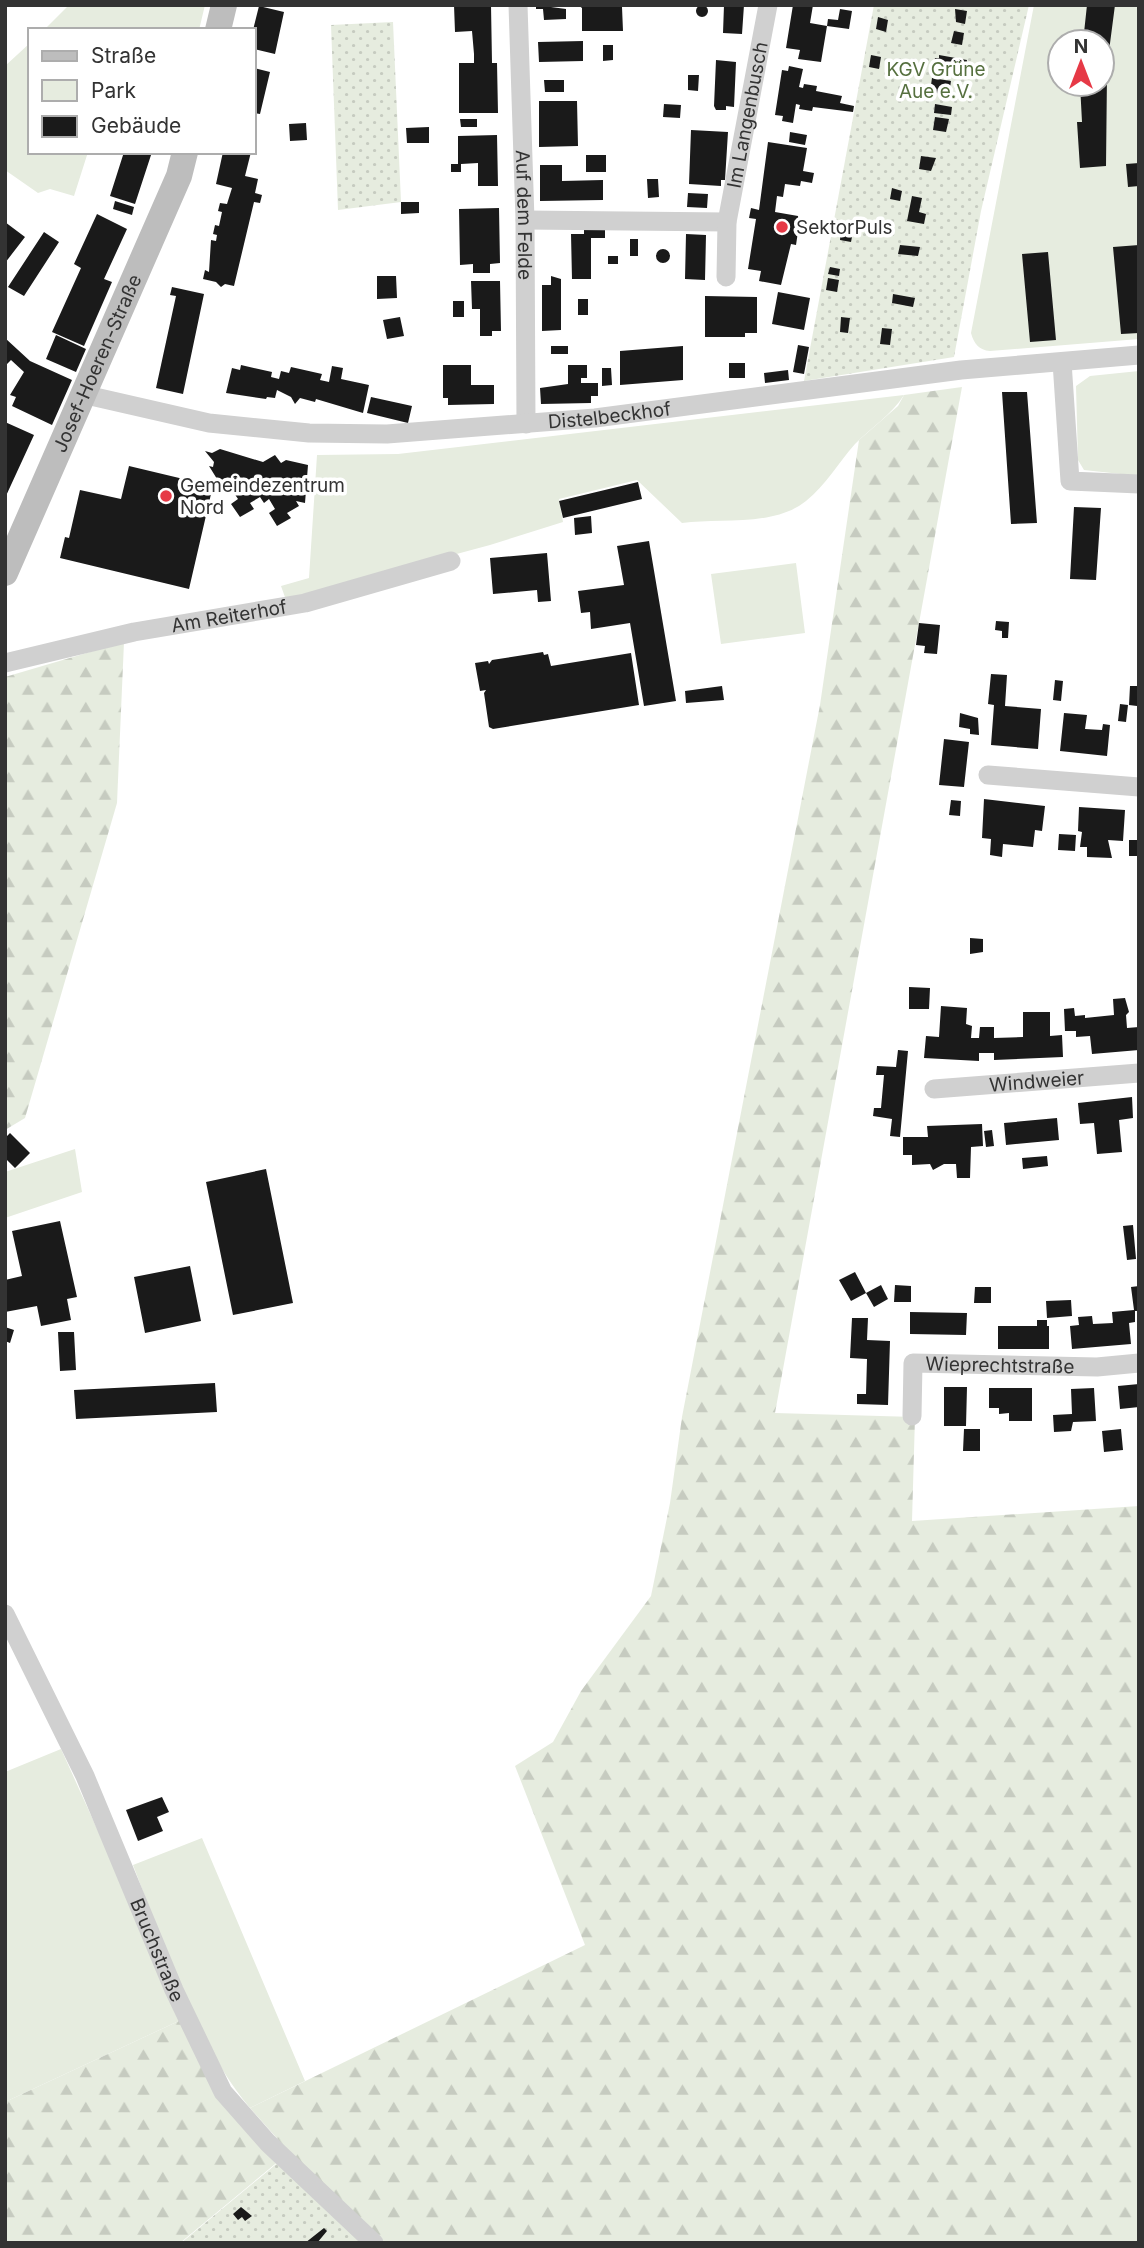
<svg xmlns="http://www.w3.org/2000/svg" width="1144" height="2248" font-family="Inter,sans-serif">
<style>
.green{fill:#e6ecdf;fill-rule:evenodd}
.forest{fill:url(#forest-firs)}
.garden{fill:url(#garden-dots)}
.building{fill:#1a1a1a}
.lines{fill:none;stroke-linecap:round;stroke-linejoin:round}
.street{stroke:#d0d0d0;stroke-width:19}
.secondary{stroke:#bdbdbd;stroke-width:26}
.poi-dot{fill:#e63946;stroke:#fff;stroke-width:2.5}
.labels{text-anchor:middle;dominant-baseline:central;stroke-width:7;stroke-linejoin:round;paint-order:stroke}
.park-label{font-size:19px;fill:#56703f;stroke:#fff}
.street-label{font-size:19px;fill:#333;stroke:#fff}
.poi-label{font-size:19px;fill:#333;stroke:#fff;text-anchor:start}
</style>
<defs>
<pattern id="forest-firs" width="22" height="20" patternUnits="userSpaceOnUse" patternTransform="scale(1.75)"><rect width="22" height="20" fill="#e6ecdf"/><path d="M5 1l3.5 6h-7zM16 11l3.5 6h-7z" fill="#c6cbc0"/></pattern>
<pattern id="garden-dots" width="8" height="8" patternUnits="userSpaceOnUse" patternTransform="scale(1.75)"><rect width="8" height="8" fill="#e6ecdf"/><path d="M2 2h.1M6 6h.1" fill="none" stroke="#c6cbc0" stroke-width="1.8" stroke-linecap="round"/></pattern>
</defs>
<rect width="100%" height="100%" fill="#fff"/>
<path class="green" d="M69,5h136l-6,25h-155z
M1034,5h105v334l-149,12c-11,-1 -16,-7 -19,-18zM1060,42h42v42h-42z
M30,43v109h58l-14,44 -24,-7 -12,4 -33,-23v-104z
M1139,371v105l-55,-6 -6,-10 -2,-74 14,-10z
M904,395c-12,19 -33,33 -49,49 -17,19 -29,41 -49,57 -32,26 -87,17 -124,22l-45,-43 -78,19 4,23 -73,23 -204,55 -5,-14 28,-8 8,-123 81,-1z
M796,563l9,70 -84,11 -10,-70z
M75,1149l7,43 -77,26v-46z
M61,1749l122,270 -178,83v-330z
M202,1838l103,243 -55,27c-57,-69 -85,-161 -117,-243z"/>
<path class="forest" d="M962,387l-187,1026 140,4 -3,104 227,-15v737h-769l-120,-135 335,-163 -70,-179 38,-24 28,-51 70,-95 19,-93 12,-86 138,-712 39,-265 39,-34 6,-11z
M124,642l-7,161 -92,315 -20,12v-453z
M183,2019l97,141 -100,83h-175v-141z"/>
<path class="garden" d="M874,5h155l-48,206 -27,146 -150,24z
M393,22l8,180 -63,8 -7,-185z
M281,2160l82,83h-182z"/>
<path class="building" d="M696 11a6 6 0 1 1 12 0a6 6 0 1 1-12 0Z
M454,5h37l1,58h5l1,50h-39v-50h15v-9l-2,-23 -17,1z
M536,5l30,4v10l-22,1 -1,-11h-7z
M578,5l44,2 1,24h-41v-23z
M724,5h20l-2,29 -19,-1z
M793,5h20l-3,18 17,3 -6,36 -23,-3 2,-9 -14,-2z
M1087,5h28l-6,46 -7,-1v-8h-19z
M259,6l25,6 -9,42 -21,-5 -1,-19z
M840,9l12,2 -3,18 -22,-3 1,-7 10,1z
M955,9l12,2 -2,13 -9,-2z
M878,17l10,3 -2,12 -10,-3z
M954,31l10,2 -2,12 -11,-2z
M583,41v20l-44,1 -1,-20z
M603,45h10v15l-10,1z
M871,55l10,2 -2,12 -10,-2z
M939,55l28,5 -1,6 -13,-2 -1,3 -5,-1 -1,6 -5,-1 -1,4 -8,-1 3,-16h4z
M716,60l20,2 -2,45 -8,-1v4h-10l-2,-4z
M789,66l14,3 -4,18 4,1 1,-4 13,2 -1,5 26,5 -2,7 14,3 -1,6 -40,-5 -1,4 -13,-2 1,-4 -4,-1 -3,19 -11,-2 1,-5 -8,-1 7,-45 6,1z
M254,68l16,4 -10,42 -6,-1z
M1102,74h5l-1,92 -26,2 -3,-46h5l-2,-38h22z
M688,75h11l-1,16 -10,-1z
M932,78l19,3 -2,14 -19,-3z
M544,80h20v12h-19z
M539,101h38l1,45 -39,1z
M664,104l17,1 -1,13 -17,-1z
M935,104l17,3 -1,8 -17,-2z
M935,117l14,2 -3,13 -13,-2z
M460,119h17v8h-16z
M306,123l1,17 -17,1 -1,-17z
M429,127v16h-22l-1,-15z
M691,130l37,2 -3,48h-4v6l-32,-2z
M790,132l17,3 -2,10 -16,-3z
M497,135l1,51h-20v-23l-17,1v8h-10v-8h7v-28z
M768,142l39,6 -4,23 11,2 -2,10 -11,-2 -1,5 -15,-2 -2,13 -6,-1 -2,16 23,4 1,9 -3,20 -5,-1 -10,41 -22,-4 2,-10 -13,-2 8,-50 -7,-1 2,-10 8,2z
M124,152h28l-17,52 -25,-8z
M223,152h28l-6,24 13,3 -3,14 7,2 -2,8 -6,-1 -20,84 -9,-2 -4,3 -5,-5 -13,-3 2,-9 4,2 2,-32 5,1 1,-6 -4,-1 2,-9 4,1 3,-14 -4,-1 2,-8 7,1 5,-16 -16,-4z
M586,155h20v17h-20z
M921,156l15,2 -5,13 -12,-2z
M1139,163v23l-11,1 -2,-23z
M540,165h22v16l41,-1v20l-63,1z
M647,179h11l1,18 -11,1z
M892,188l10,3 -2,10 -10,-2z
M688,193l20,1 -1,14 -20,-1z
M912,196l10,2 -3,14 7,2 -2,10 -17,-3z
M115,201l19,6 -2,8 -19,-6z
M401,202h18v11l-18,1z
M499,208l1,55 -10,1v9h-17v-9l-13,1 -1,-56z
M97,214l30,15 -23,50 8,3 -28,64 -32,-14 29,-64 -7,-4z
M5,222l20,15 -20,26z
M584,226l21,1v11h-14v41h-19l-1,-45h13z
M841,230l12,2 -2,10 -11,-2z
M44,232l15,10 -35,54 -16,-9z
M686,234l20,1 -1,45 -20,-1z
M630,239h8v17h-8z
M900,245l20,2 -2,9 -20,-2z
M1139,245v88l-18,1 -8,-87z
M656 256a7 7 0 1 1 14 0a7 7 0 1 1-14 0Z
M1048,252l8,88 -26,2 -8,-88z
M608,256h10v8h-10z
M830,267l10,2 -1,7 -11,-2z
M377,276h19l1,22 -20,1z
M551,276l10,3v51l-19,1v-46h9z
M828,278l11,2 -2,12 -11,-2z
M471,281h29l1,50h-9v5h-12v-27h-8z
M172,287l32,7 -21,100 -27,-6 20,-92 -6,-1z
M778,292l32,6 -6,32 -32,-6z
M893,294l22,4 -2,9 -21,-4z
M705,296l52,1v36h-12v4h-40z
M578,299h10v16h-10z
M453,301h11v16h-11z
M400,317l4,19 -17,3 -4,-19z
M841,317l9,1 -2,15 -8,-1z
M882,328l10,1 -2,16 -10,-1z
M56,335l30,14 -10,23 -30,-13z
M5,338l25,23 42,19 -20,45 -40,-19 4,-9 -6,-2 14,-23 -13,-12 -6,6z
M798,345l11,2 -5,27 -11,-2z
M551,346h17v8h-17z
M683,346v34l-63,5v-34z
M729,363h16v15h-16z
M241,365l31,7 -1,5 8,2 2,-8 8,2 2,-6 31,7 -2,6 9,2 3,-16 11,2 -2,11 28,6 -6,28 -47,-14 -1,3 -15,-4 -5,6 -4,-7 -14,-7 -2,8 -8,-1 -1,2 -40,-6 6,-25 8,2z
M443,365h28v20h23v19l-46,1v-7h-5z
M568,365h19v13h-6v5h17v13h-7v7l-50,1 -1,-16 28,-4z
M602,368h9l1,17 -10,1z
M788,370l1,10 -24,3 -1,-10z
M1002,392h25l10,131 -26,1z
M371,397l41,9 -4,17 -41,-10z
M5,422l29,13 -29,63z
M220,449l43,13 12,-7 6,8 5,-3 22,5 -3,38 -9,-2 3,5 -12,7 4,5 -14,8 -8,-13 6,-4 -6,-10 -5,4 -4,-6 -10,6 4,6 -14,8 -9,-13 7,-5 -10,-15 -6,3 -13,-21 4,1 1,-5 -9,-11 7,2z
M129,466l67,16 -2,8 17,4 -22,95 -129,-31 5,-21 4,1 11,-48 41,9z
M638,482l4,17 -79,19 -4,-17z
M1074,507l27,1 -5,72 -26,-1z
M591,516l1,17 -17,2 -1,-17z
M649,541l27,160 -32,5 -14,-83 -39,6 -1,-17 -9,1 -3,-22 46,-6 -7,-39z
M547,553l4,48 -13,1 -1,-12 -44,4 -3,-36z
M996,621l13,1 -1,16h-6v-7l-7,-1z
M919,623l21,2 -3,29 -13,-1 1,-7 -9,-1z
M543,652l1,3 4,-1 3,12 80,-13 8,52 -146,24 -4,-2 -5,-34 2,-3 -6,1 -5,-28 13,-2 1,3 3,-4z
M991,674l16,1 -2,31 36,3 -3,40 -47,-4 3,-40 -6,-1z
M1055,680l8,1 -2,20 -8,-1z
M722,686l2,14 -38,3 -1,-12z
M1130,686h9l-2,20 -8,-1z
M1120,704l8,1 -2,17 -8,-1z
M960,713l18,5 1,17 -9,-1v-5l-11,-2z
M1064,713l23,2 -2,14 17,1 1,-6 7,1 -3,31 -47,-5z
M944,739l25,3 -5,45 -25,-2z
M984,799l61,7 -3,25 -7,-1 -2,17 -30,-3 -1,13 -12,-2 1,-16 -9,-1z
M951,800l10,1 -1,15 -11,-1z
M1079,807l46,3 -2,31 -15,-1 4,18 -25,-1v-10h-7l2,-15 -4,-1z
M1059,834l17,1 -1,16 -17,-1z
M1129,840h10v16h-10z
M970,938l13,1v13l-13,2z
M909,987l21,1 -1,21h-20z
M1125,998l4,14 -3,3 1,13 12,-1v23l-47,4 -2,-18 -14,1v-6h-11l-1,-22 10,-1 1,8 10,-1v3l29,-3 -1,-16z
M941,1006l26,2 -1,16 6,2 -1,12h8l1,-11h14v11l29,-1v-25h27v24l12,-1 1,22 -69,3v-7h-15v8l-55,-3 2,-22 13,1z
M898,1050l10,1 -8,86 -10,-1 2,-17 -19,-3 1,-8h7l3,-33h-8l1,-9 19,1z
M1132,1097l1,21 -14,2 3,32 -25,2 -3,-31 -14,1 -2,-21z
M1057,1118l2,22 -53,5 -2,-22z
M982,1124l1,22 -12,1 -1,31h-13l-1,-14h-12l-11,6 -3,-6 -18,1v-10h-9v-18h25l-1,-11z
M992,1130l2,16 -8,1 -2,-16z
M10,1133l20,20 -15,15 -10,-10v-20z
M1047,1156l1,10 -25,3 -1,-11z
M266,1169l27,134 -60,12 -27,-133z
M60,1221l17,76 -10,2 4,21 -30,6 -4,-20 -32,6v-32l17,-4 -10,-45z
M1133,1225l3,34 -9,1 -4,-34z
M190,1266l11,55 -56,12 -11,-56z
M855,1272l11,21 -15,8 -12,-21z
M881,1285l7,14 -14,8 -8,-14z
M895,1285l16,1v16h-17z
M1139,1286v25h-4v11l-6,1 2,21 -59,5 -2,-23 9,-1 -1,-8 14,-1 1,8 20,-1 -1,-11 22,-2 -3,-23z
M975,1287h16v16h-17z
M1071,1300l1,16 -25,2 -1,-17z
M910,1312l57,1 -1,22 -56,-1z
M852,1318h16l-1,22 23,1 -2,64 -31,-1v-10h9l1,-35 -17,-1z
M1037,1320h10v6h2v23h-51v-23h39z
M5,1327l9,3 -4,13 -5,-2z
M58,1332h16l2,38 -16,1z
M215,1383l2,29 -141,7 -2,-29z
M1139,1384v23l-19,2 -2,-23z
M944,1387h23l-1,39h-22z
M989,1388h43v33h-23v-8l-10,1v-6h-10z
M1094,1388l2,33 -23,1 -2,9 -17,1 -1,-17 19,-1 -1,-25z
M964,1429h16v22h-17z
M1121,1429l2,21 -19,2 -2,-21z
M162,1797l7,15 -12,5 6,14 -25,10 -12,-31z
M241,2207l11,9 -7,5 -3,-4 -4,3 -5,-6z
M324,2228l3,3 -10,12h-12z"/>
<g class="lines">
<g class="street">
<path id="s1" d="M518,5l7,215 1,204"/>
<path d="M525,220l202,2"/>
<path id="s2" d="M726,277l1,-55 41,-217"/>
<path d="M1062,362l8,119 69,3"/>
<path id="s3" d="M82,394l127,29 100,10 78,1 208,-16 366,-48 178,-15"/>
<path id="s4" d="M5,663l129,-31 171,-29 146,-42"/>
<path d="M988,775l151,12"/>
<path id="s5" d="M934,1089l205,-16"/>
<path id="s6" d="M912,1416l1,-53 184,4 42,-4"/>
<path id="s7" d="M5,1614l80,162 89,214 49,102 45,51 106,100"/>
</g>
<g class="secondary">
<path d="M218,30l6,-25"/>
<path id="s8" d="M5,573l174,-397 6,-24"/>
</g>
</g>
<g class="poi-dot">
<circle cx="782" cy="227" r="7"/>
<circle cx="166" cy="496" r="7"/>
</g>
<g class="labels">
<g class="park-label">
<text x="936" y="69">KGV Grüne<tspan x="936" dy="22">Aue e.V.</tspan></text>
</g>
<g class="street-label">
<text stroke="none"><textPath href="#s2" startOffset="164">Im Langenbusch</textPath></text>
<text stroke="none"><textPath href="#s1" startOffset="210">Auf dem Felde</textPath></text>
<text stroke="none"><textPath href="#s8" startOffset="229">Josef-Hoeren-Straße</textPath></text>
<text stroke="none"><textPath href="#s3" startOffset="532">Distelbeckhof</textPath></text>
<text stroke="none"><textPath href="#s4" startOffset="229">Am Reiterhof</textPath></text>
<text stroke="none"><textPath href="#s5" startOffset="103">Windweier</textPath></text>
<text stroke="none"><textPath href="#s6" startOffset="140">Wieprechtstraße</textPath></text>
<text stroke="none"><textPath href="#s7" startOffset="369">Bruchstraße</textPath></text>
</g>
<g class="poi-label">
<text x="796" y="227">SektorPuls</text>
<text x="180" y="485">Gemeindezentrum<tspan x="180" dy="22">Nord</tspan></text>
</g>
</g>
<rect width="1144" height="2248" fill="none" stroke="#333333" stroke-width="14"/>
<rect x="28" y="28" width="228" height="126" fill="#ffffff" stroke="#adadad" stroke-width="2"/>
<rect x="42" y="51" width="35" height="10" fill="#bdbdbd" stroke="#adadad" stroke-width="2"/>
<text x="91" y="63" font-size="21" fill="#333333">Straße</text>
<rect x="42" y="80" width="35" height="21" fill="#e6ecdf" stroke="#adadad" stroke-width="2"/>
<text x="91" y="98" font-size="21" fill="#333333">Park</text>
<rect x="42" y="116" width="35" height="21" fill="#1a1a1a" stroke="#adadad" stroke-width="2"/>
<text x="91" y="133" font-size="21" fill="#333333">Gebäude</text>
<g transform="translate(1081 63)"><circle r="33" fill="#ffffff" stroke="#adadad" stroke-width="2"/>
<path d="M0-5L12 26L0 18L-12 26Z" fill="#e63946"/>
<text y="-10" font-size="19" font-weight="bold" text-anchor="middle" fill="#333333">N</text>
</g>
</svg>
